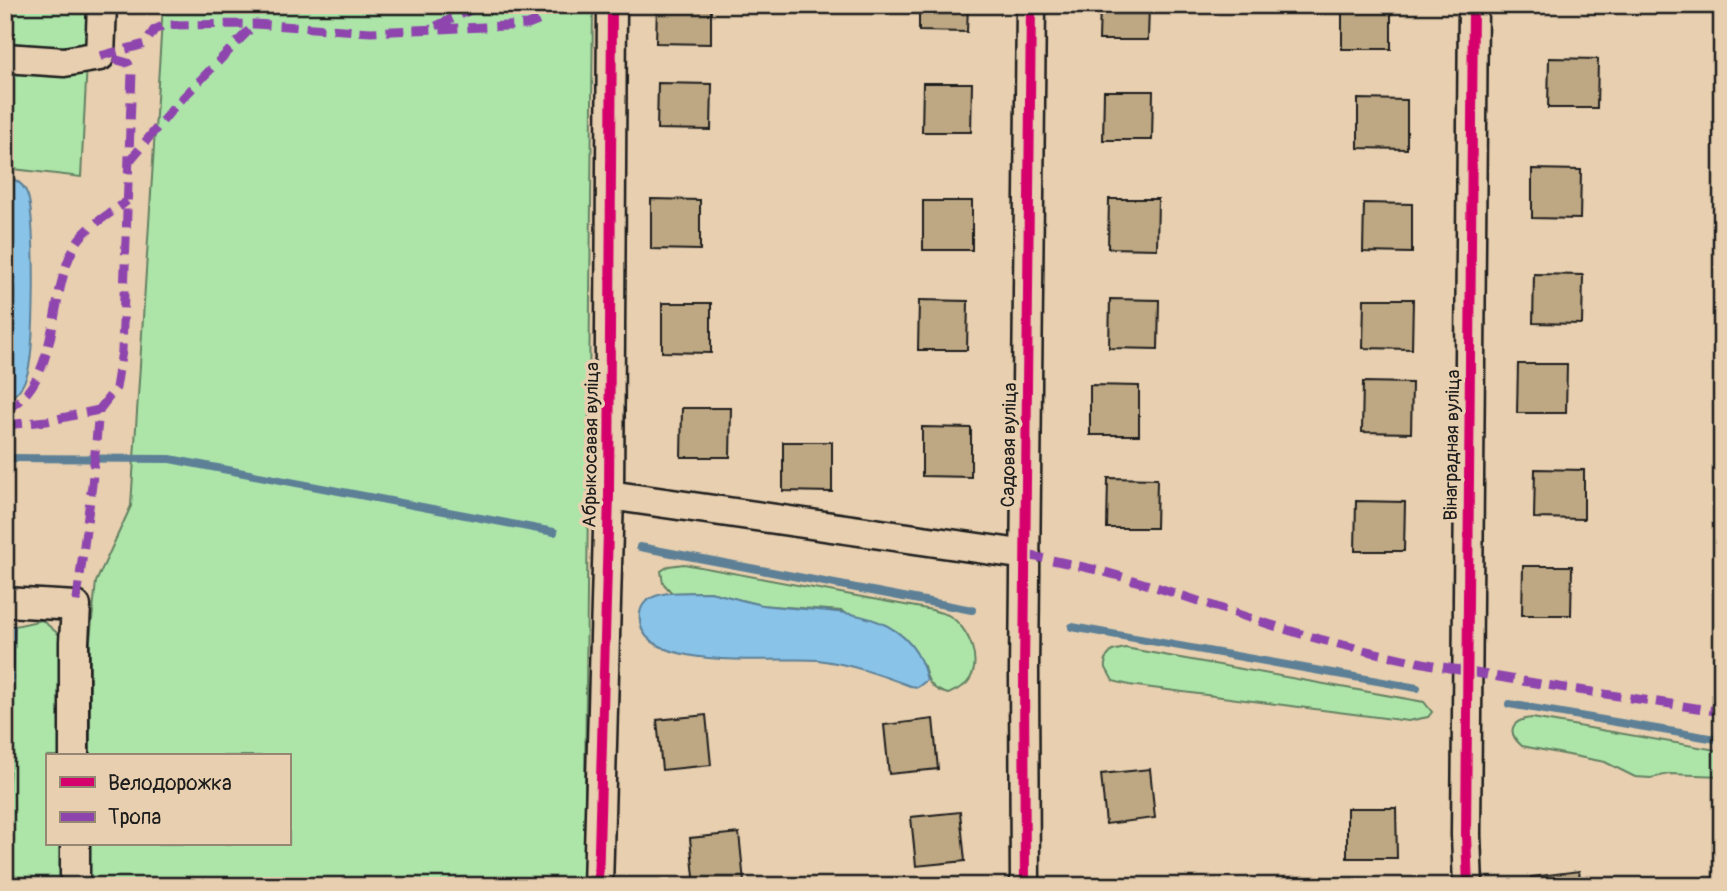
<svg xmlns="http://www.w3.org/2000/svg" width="1727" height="891" font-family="Pangolin,sans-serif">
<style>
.green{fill:#ade5a9;stroke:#648062;stroke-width:2}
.water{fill:#89c3e8;stroke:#5d8096;stroke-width:2}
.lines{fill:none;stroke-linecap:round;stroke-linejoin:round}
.stream{stroke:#5d8096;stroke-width:8}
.building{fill:#bea883;stroke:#1c1c1c;stroke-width:2}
.minor-casing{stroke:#1c1c1c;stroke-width:33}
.minor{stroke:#e7cfaf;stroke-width:28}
.quiet{stroke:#8e44ad;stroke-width:9;stroke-dasharray:18 9;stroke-linecap:butt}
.cycleway-casing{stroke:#e7cfaf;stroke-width:15}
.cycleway{stroke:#d6006c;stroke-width:10}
.labels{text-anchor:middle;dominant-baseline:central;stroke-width:7;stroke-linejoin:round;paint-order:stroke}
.street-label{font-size:19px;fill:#1c1c1c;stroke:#e7cfaf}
</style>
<rect width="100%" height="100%" fill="#e7cfaf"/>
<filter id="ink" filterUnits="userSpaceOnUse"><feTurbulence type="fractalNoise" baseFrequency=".0143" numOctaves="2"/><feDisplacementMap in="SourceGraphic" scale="14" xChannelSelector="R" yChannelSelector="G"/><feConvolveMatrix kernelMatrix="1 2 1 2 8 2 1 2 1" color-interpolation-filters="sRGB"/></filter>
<g filter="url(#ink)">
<path class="green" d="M5,5h85l-9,172 -76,-9z
M163,5h430l-9,881h-494v-42h199v-88h-199v-116l6,-58 35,-76z
M684,564l248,46c5,2 11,3 16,5 21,12 36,48 19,68 -5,5 -13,8 -19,11 -16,-4 -21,-12 -24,-28l-82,-55 -82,-6 -50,-13 -38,1 -9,-10 -2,-12 8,-5z
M42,620l21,18 3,118h-19v88h19v42h-61l10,-260z
M1125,648l299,54 8,10 -4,5 -20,4 -279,-36 -16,-4 -7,-13 -1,-9 7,-8z
M1532,718l190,33v25l-53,-2 -18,4 -16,-1 -30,-15 -83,-16c-16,-14 -11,-26 10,-28z"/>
<path class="water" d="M5,176c11,3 19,8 23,20 8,26 8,157 -2,182 -4,11 -11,18 -21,24z
M710,592c18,4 35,10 53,13 61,9 147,-4 164,75l-9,7 -8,-1c-29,-11 -60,-22 -92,-26 -36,-4 -187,15 -178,-47 4,-27 50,-19 70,-21z
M5,624l10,2 -10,238z"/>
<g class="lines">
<path class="stream" d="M5,458l165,1 384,73
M640,547l332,63
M1072,627l345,61
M1509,704l213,36"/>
</g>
<path class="building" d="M657,5h54v39l-55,-1z
M919,5h49l-1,27 -48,-1z
M1100,5h49l-1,35h-49z
M1342,5h49v44h-49z
M1549,58l49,1 -1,49h-49z
M658,83l54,1 -1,46 -54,-1z
M923,83h49l-1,49h-49z
M1104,91h49l-1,49h-49z
M1358,99l49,1v49l-49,-1z
M1532,169l49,1 -1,49 -48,-1z
M651,199l49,1v50l-49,-1z
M1109,199h49l-1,50 -49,-1z
M923,201h49v49h-49z
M1364,203l48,1v49l-49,-1z
M1534,274l49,1 -1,49 -49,-1z
M1110,299l49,1 -1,49 -49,-1z
M1364,299h49l-1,50 -49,-1z
M919,300l49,1 -1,49h-49z
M662,303h49v50l-49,-1z
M1518,364h49l-1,49h-49z
M1363,382l49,1 -1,50 -49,-1z
M1090,385l49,1v49h-49z
M682,408h49l-1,49h-49z
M922,427l49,1v49l-49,-1z
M783,442h49v50l-49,-1z
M1535,469l49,1v49l-50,-1z
M1108,478l49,1 -1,49h-49z
M1356,501l49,1 -1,49h-49z
M1523,566h49l-1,49h-49z
M706,715l5,50 -49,5 -5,-50z
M933,719l5,50 -49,5 -5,-49z
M1150,769l5,49 -49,6 -5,-50z
M1347,808h49l1,50h-50z
M960,812l5,49 -49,5 -5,-49z
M739,833l5,49 -49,4 -5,-48z
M1579,871l2,15h-49l-1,-9z"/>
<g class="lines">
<defs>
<path id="minor" d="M5,58l59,4 36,-6 2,-51
M609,495l417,60
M5,602l71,4 -2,36v114
M75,844v42
M598,886l11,-391 3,-490
M1025,886l-1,-215 7,-666
M1468,886l-2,-51 7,-830"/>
</defs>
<use href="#minor" class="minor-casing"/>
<use href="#minor" class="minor"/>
<path class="quiet" d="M436,26l45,-21
M100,56l45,-12 9,-14 11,-5 90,-1 116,8 157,-7 15,-6 5,-14
M128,163l46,-56 81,-83
M5,410c60,-30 40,-125 75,-172 10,-13 34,-27 47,-37
M99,410l17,-22 6,-37 10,-279 -4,-9 -25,-7
M5,425l42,-4 52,-11 -7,75 -16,121
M1026,555c31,6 62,12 93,21 71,20 140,48 212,66 128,33 260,49 391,70"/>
<defs>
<path id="cycleway" d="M598,886l11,-391 3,-490
M1025,886l-1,-215 7,-666
M1468,886l-2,-51 7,-830"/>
</defs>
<use href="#cycleway" class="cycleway-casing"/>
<use href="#cycleway" class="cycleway"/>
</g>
</g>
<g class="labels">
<g class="street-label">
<text transform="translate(591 445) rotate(-89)">Абрыкосавая вуліца</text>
<text transform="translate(1009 445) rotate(-89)">Садовая вуліца</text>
<text transform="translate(1452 445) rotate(-89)">Вінаградная вуліца</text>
</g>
</g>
<rect width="1727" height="891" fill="none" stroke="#e7cfaf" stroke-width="28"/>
<rect x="14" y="14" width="1699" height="863" fill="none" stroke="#1c1c1c" stroke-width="2.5" filter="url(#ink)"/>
<rect x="46" y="754" width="245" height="91" fill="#e7cfaf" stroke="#968774" stroke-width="2"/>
<rect x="60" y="777" width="35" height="10" fill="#d6006c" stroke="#968774" stroke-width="2"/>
<text x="108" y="790" font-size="21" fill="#1c1c1c">Велодорожка</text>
<rect x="60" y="812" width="35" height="10" fill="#8e44ad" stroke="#968774" stroke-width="2"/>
<text x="108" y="824" font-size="21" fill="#1c1c1c">Тропа</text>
</svg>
